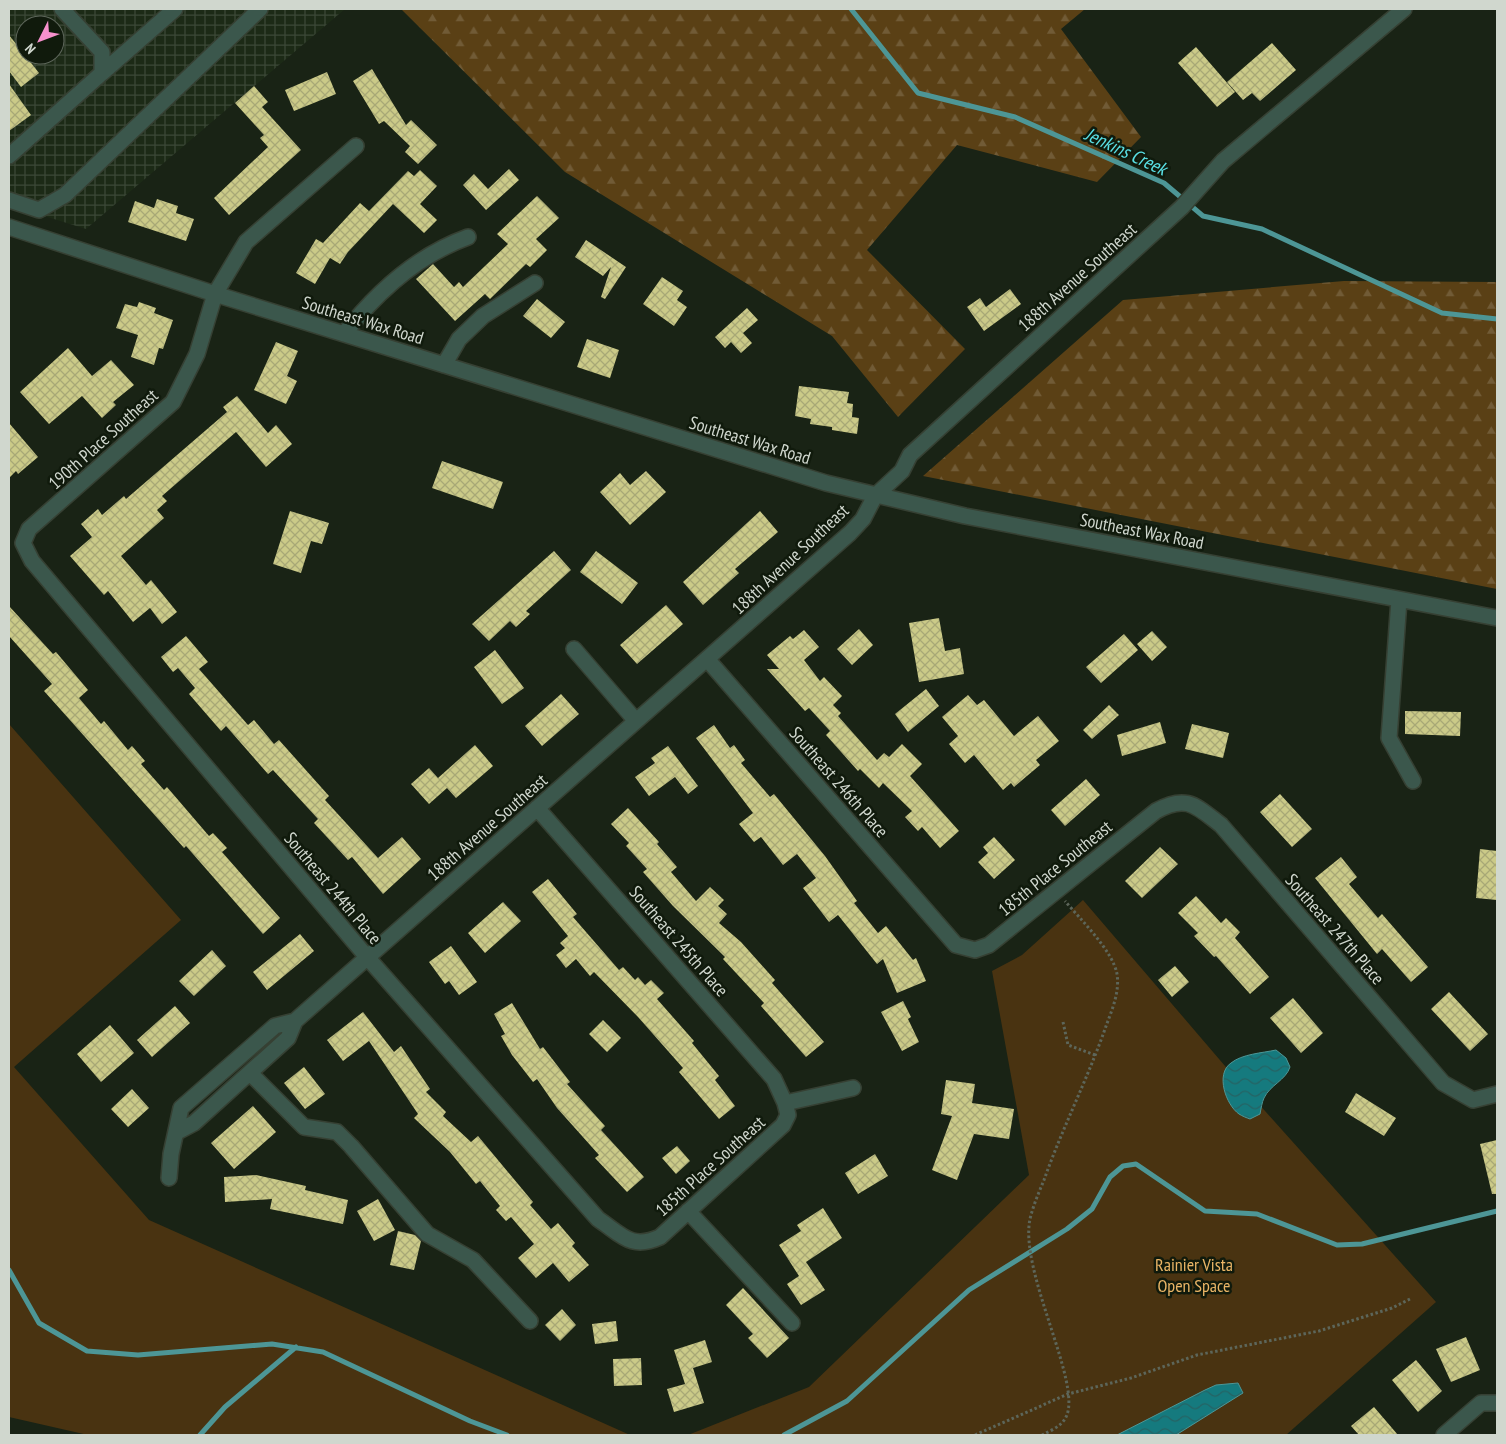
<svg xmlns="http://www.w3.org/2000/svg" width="1506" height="1444" font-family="'PT Sans Narrow',sans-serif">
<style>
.industrial{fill:url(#industrial-grid);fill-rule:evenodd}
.forest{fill:url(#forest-firs)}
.park{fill:#493311}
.water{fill:url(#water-waves);stroke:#4d9696}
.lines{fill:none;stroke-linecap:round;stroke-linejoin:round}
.stream{stroke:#4d9696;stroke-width:5}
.building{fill:url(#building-cross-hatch)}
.minor-casing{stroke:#364033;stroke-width:18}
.path{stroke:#5d665a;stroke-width:3;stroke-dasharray:2.5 2.5;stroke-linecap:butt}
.minor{stroke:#3b574c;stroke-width:15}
.labels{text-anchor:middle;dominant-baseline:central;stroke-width:5;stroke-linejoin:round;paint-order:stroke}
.street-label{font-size:18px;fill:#d0d7ce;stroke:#101a0c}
.park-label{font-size:18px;fill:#eab566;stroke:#101a0c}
.water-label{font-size:19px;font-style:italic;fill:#59dee3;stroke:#101a0c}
</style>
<defs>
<pattern id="industrial-grid" width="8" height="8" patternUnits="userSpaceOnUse" patternTransform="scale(1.25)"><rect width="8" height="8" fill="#1c2a16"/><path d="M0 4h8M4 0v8" fill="none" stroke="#3c4837"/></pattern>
<pattern id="forest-firs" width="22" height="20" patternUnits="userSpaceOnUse" patternTransform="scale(1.25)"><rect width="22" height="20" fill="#5a4015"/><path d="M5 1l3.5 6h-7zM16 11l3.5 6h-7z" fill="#715b36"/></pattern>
<pattern id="water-waves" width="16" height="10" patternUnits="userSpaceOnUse" patternTransform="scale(1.25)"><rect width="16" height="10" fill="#157a7e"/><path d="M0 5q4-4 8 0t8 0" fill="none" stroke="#256364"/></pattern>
<pattern id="building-cross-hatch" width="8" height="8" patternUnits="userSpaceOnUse" patternTransform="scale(1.25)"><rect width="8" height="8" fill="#cbca88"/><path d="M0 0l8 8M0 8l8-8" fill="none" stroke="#a8a876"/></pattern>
</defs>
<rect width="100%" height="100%" fill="#192315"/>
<path class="industrial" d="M9,9h336l-259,220 -77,-24zM25,25h30v30h-30z"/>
<path class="forest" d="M401,9h684l-24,20 80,108 -44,45 -140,-37 -90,105 98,99 -67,68 -66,-81 -267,-164z
M1344,281l153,1v307l-574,-113 200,-176z"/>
<path class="park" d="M9,724l172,196 -167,147 135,153 481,215h-542l-79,-18z
M1083,900l148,173 205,229 -150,133h-598l121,-48 220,-212 -37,-204 30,-16z"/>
<path class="water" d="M1276,1050l10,8 4,9c-4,13 -20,18 -26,31 -2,4 -3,11 -4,16l-10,5c-3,-1 -8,-3 -11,-5 -13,-9 -24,-40 -8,-51 11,-9 31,-10 45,-13z
M1238,1383l5,10 -67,42h-59l88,-45 11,-5z"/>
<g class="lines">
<path class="stream" d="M851,9l67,84 97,24 149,66 39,33 59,13 180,84 55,6
M9,1270l30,53 48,28 51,4 134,-11 51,8 147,69 37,14
M200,1435l25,-28 71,-60
M784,1435l63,-34 122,-111 98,-61 25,-20 18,-32 13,-11 13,-2 69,47 52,3 80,31 25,-1 135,-33"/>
</g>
<path class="building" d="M9,35l30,38 -18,14 -12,-16z
M1272,43l24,27 -36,31 -8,-8 -9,7 -16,-18z
M1196,47l39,45 -18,15 -39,-44z
M372,69l34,56 5,-5 26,25 -19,19 -13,-12 5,-6 -26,-25 -5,3 -26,-43z
M327,72l9,22 -42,17 -9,-21z
M9,84l22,31 -22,16z
M254,86l14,16 -6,5 39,43 -72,65 -15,-17 54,-51 -8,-9 4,-3 -29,-32z
M509,169l10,11 -33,30 -23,-25 11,-11 14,15z
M420,170l17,16 -17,18 17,16 -13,13 -31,-29 -45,48 -8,12 -10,-6 -15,26 -19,-11 20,-34 7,4 37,-40 9,8 39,-40 6,5z
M537,196l22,22 -23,21 11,11 -17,17 -4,-3 -36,35 -5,-5 -30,27 -39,-42 17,-15 21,23 5,-5 4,5 45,-43 -11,-10z
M157,199l21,7 -2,7 18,6 -8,22 -58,-19 7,-21 19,7z
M586,240l40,27 -21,32 -4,-2 10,-30 -8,9 -28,-19z
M662,277l21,14 -6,9 10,7 -13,19 -31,-22z
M1010,289l11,15 -37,27 -17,-24 13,-9 6,9z
M537,299l28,23 -14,16 -28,-22z
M139,302l17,6 -2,5 19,7 -10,29 -4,-1 -5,17 -23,-8 7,-22 -22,-7 9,-24 12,3z
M747,308l11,12 -15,13 9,10 -11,10 -10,-11 -6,6 -10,-11z
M587,339l32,11 -9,28 -33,-11z
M276,342l22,9 -11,25 10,5 -11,23 -32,-14z
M68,348l24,28 19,-16 23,25 -21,17 3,3 -14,13 -20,-22 -33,28 -29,-32z
M799,386l50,6 -2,11 6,1 -1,13 7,1 -2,16 -25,-4v-3l-22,-3 1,-5 -16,-3z
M237,396l31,37 8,-8 16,19 -26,23 -30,-35 -74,64 5,5 -10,9 7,8 -43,38 25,29 5,-5 26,32 -15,12 -12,-16 -17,14 -25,-31 -4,4 -34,-39 22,-19 -11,-13 17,-15 4,6 22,-19 2,3 101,-87 -4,-5z
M9,423l29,34 -20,17 -2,-3 -7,7z
M442,461l61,21 -10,27 -61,-21z
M646,471l20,21 -36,33 -30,-33 20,-19 10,12z
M290,511l39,12 -7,21 -11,-3 -10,32 -28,-9z
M760,511l18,21 -43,37 4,4 -36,32 -20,-23z
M554,551l17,19 -45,41 4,3 -14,13 -6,-6 -21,20 -17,-17z
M596,551l42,32 -16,21 -42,-32z
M666,605l17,19 -46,40 -17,-19z
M9,606l44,48 3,-2 32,38 -9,8 22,26 3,-3 24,29 4,-4 13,15 -4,3 23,26 3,-3 42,49 4,-3 14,15 -5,4 58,66 -17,16 -77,-88 -2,2 -140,-157 8,-7 -43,-48z
M939,618l6,33 15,-3 4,26 -45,8 -10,-59z
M859,629l14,16 -21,20 -15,-16z
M804,630l15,17 -15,13 16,21 4,-4 18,19 -9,9 8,8 -3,3 39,44 7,-7 5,4 13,-13 20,20 -12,12 49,55 -19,17 -18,-21 -4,4 -13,-14 7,-6 -29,-28 -4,5 -19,-19 -2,2 -32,-36 4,-4 -21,-23 -4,3 -38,-42h12l-12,-14 23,-19 3,3z
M1152,631l15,16 -15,14 -15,-17z
M1124,634l14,16 -37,33 -15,-16z
M186,636l22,26 -9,7 49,56 6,-5 20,24 5,-4 50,56 -4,4 53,58 24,-21 19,22 -38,35 -31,-37 -4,3 -34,-37 4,-4 -45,-49 -5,4 -42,-48 -5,5 -32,-37 6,-6 -17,-20 -5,4 -12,-15z
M495,650l29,38 -22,16 -28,-37z
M926,689l13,17 -31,26 -13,-18z
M561,694l18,20 -37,32 -17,-20z
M968,695l9,10 7,-5 30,36 24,-20 21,25 -23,19 4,5 -26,22 -3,-4 -8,7 -29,-35 -9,8 -16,-19 9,-8 -16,-19z
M1109,705l10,10 -27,24 -9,-9z
M1405,711l56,1 -1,24 -55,-2z
M1160,722l6,21 -44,13 -5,-21z
M1192,724l37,9 -6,25 -38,-9z
M714,725l16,23 4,-3 11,15 -4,3 29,34 4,-3 51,62 32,45 -3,2 24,30 8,-7 27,34 3,-2 10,23 -29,12 -14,-34 -6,5 -39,-49 -9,7 -26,-34 13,-10 -19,-24 -14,11 -22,-28 -7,5 -15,-18 14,-11 -57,-75z
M475,745l18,21 -37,32 -9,-10 -18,16 -18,-20 18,-16 9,10z
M668,746l30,40 -10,8 -13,-17 -26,19 -14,-19 20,-14 -4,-5z
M1086,779l14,16 -35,31 -14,-16z
M1280,794l32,35 -20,18 -32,-35z
M628,808l31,34 -2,2 20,23 -6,5 25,29 14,-14 14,13 -6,6 9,8 -8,9 22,19 34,38 -3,3 52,59 -18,15 -45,-51 3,-3 -41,-44 2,-2 -52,-51 -30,-34 4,-3 -21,-23 3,-3 -18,-19z
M994,837l21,23 -21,19 -16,-17 10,-9 -5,-6z
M1160,847l18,17 -36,34 -17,-17z
M1480,849l17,2v49l-21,-2z
M1341,857l16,20 -8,7 29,34 4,-4 46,53 -17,15 -29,-33 -5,5 -62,-76z
M548,879l29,35 -4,3 46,53 4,-3 12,13 3,-3 7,8 6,-5 13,13 -7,6 37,42 -2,2 27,33 -4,4 20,26 -16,13 -40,-47 4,-4 -45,-51 -44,-45 -4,4 -14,-17 -10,9 -10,-13 9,-7 -5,-5 8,-7 -36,-44z
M1196,896l25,27 5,-5 14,14 -5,6 34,39 -19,17 -34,-38 -2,1 -20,-21 4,-3 -20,-20z
M503,902l18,19 -36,32 -17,-20z
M300,934l14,17 -47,39 -14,-18z
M451,946l26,36 -18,13 -10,-14 -4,3 -16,-22z
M212,950l14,16 -32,30 -15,-15z
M1175,966l14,16 -17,15 -14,-17z
M1449,992l39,42 -18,17 -39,-42z
M1293,998l30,35 -22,20 -31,-35z
M903,1001l8,16 -3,2 11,23 -17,9 -21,-39z
M512,1003l28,46 3,-2 27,35 -3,2 38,42 -4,4 43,47 -17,15 -32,-34 4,-3 -42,-47 -20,-29 -4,3 -21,-27 -11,-19 4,-2 -11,-20z
M175,1006l15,17 -38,34 -15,-17z
M363,1012l31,40 7,-6 29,43 -4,3 20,20 -3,4 28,26 7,-6 55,66 -3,3 21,24 7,-6 17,20 -3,3 17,19 -20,17 -16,-19 -17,15 -18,-20 16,-14 -23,-27 -5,4 -10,-11 4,-4 -20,-25 -4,3 -26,-32 -36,-34 4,-4 -49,-73 -26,20 -16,-21z
M603,1020l18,18 -14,14 -18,-18z
M110,1025l24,28 -33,29 -24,-28z
M304,1067l21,27 -20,15 -21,-26z
M946,1080l29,4 -3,19 42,6 -5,30 -35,-5 -17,46 -25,-10 20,-54 -11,-2z
M132,1089l17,19 -21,19 -17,-18z
M1356,1093l40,25 -12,18 -39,-24z
M253,1106l23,26 -42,37 -23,-26z
M1497,1140v54h-5l-12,-50z
M677,1146l13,15 -14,13 -14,-16z
M875,1154l13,22 -30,18 -13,-21z
M256,1175l50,11 -1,4 43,10 -5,24 -73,-15 2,-10 -47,3 -1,-25z
M378,1199l17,31 -21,11 -17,-30z
M823,1208l19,30 -36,24 19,28 -24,15 -14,-21 12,-8 -20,-31 22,-14 -4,-6z
M398,1231l17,4 6,6 -7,29 -24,-5z
M743,1288l46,50 -22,20 -19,-20 5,-4 -27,-29z
M562,1309l14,16 -16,16 -15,-16z
M616,1321l2,20 -23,3 -3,-20z
M1466,1337l14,33 -29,12 -15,-33z
M705,1340l7,22 -19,6 11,35 -30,9 -7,-23 18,-5 -11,-34z
M641,1358l1,27 -28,1 -1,-27z
M1416,1360l26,31 -24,21 -26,-32z
M1374,1407l24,28h-39l-8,-9z"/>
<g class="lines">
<defs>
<path id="minor" d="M102,73l73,-64
M356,146l-110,96 -31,52 -18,60 -24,48 -144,127 -6,14 9,18 335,396 231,262c24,16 33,31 62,18l123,-112 5,-10 -3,-12 68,-15
M9,156l93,-83v-21l-40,-43
M9,200l30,10 26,-15 195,-186
M9,227l206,67 611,189 139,33 532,102
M344,334c32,-41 74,-79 124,-97
M444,365l15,-26 24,-23 52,-33
M1399,600l-10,138 24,43
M574,649l62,72
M707,659l249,286 19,5 14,-5 167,-134c31,-17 40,-5 65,14l222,258 30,17 24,-6
M537,808l237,271 11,24
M295,1021l555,-488 13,-14 12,-23 27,-25 8,-16 272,-248 41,-46 181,-152
M250,1073l54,54 33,5 14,14 76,88 46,26 57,61
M169,1178l2,-24 10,-46 94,-82 20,-5 -7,17 -94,85 -17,9
M688,1211l104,112
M1444,1435l37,-32h16"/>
</defs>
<use href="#minor" class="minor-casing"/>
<path class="path" d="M1063,1022l5,23 27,10
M975,1435l93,-41 63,-16 66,-23 122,-24 73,-23 20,-10
M1042,1435c8,-4 20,-9 24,-18 17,-33 -47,-145 -36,-198 3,-13 9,-27 14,-39 18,-51 43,-100 61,-151 6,-17 15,-36 12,-55 -4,-23 -37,-55 -52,-73"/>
<use href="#minor" class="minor"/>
</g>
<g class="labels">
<g class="street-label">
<text transform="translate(1077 277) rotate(-42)">188th Avenue Southeast</text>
<text transform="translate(363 320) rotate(17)">Southeast Wax Road</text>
<text transform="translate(103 439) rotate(-42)">190th Place Southeast</text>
<text transform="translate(750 440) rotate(17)">Southeast Wax Road</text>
<text transform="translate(1142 531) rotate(11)">Southeast Wax Road</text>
<text transform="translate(790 559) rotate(-43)">188th Avenue Southeast</text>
<text transform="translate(839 782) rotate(49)">Southeast 246th Place</text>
<text transform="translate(487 827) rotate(-41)">188th Avenue Southeast</text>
<text transform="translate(1055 868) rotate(-39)">185th Place Southeast</text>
<text transform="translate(333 888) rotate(50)">Southeast 244th Place</text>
<text transform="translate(1335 929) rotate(49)">Southeast 247th Place</text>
<text transform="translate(679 941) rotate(49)">Southeast 245th Place</text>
<text transform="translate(710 1166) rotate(-42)">185th Place Southeast</text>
</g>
<g class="park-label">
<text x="1194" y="1264">Rainier Vista<tspan x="1194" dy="21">Open Space</tspan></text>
</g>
<g class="water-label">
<text transform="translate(1126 151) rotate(25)">Jenkins Creek</text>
</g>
</g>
<rect width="1506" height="1444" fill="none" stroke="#d0d7ce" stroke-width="20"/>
<g transform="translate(40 40) rotate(228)"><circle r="24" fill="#101a0c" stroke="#5d665a"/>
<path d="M0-4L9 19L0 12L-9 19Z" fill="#f790cd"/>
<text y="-8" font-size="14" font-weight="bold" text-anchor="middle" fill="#d0d7ce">N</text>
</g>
</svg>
